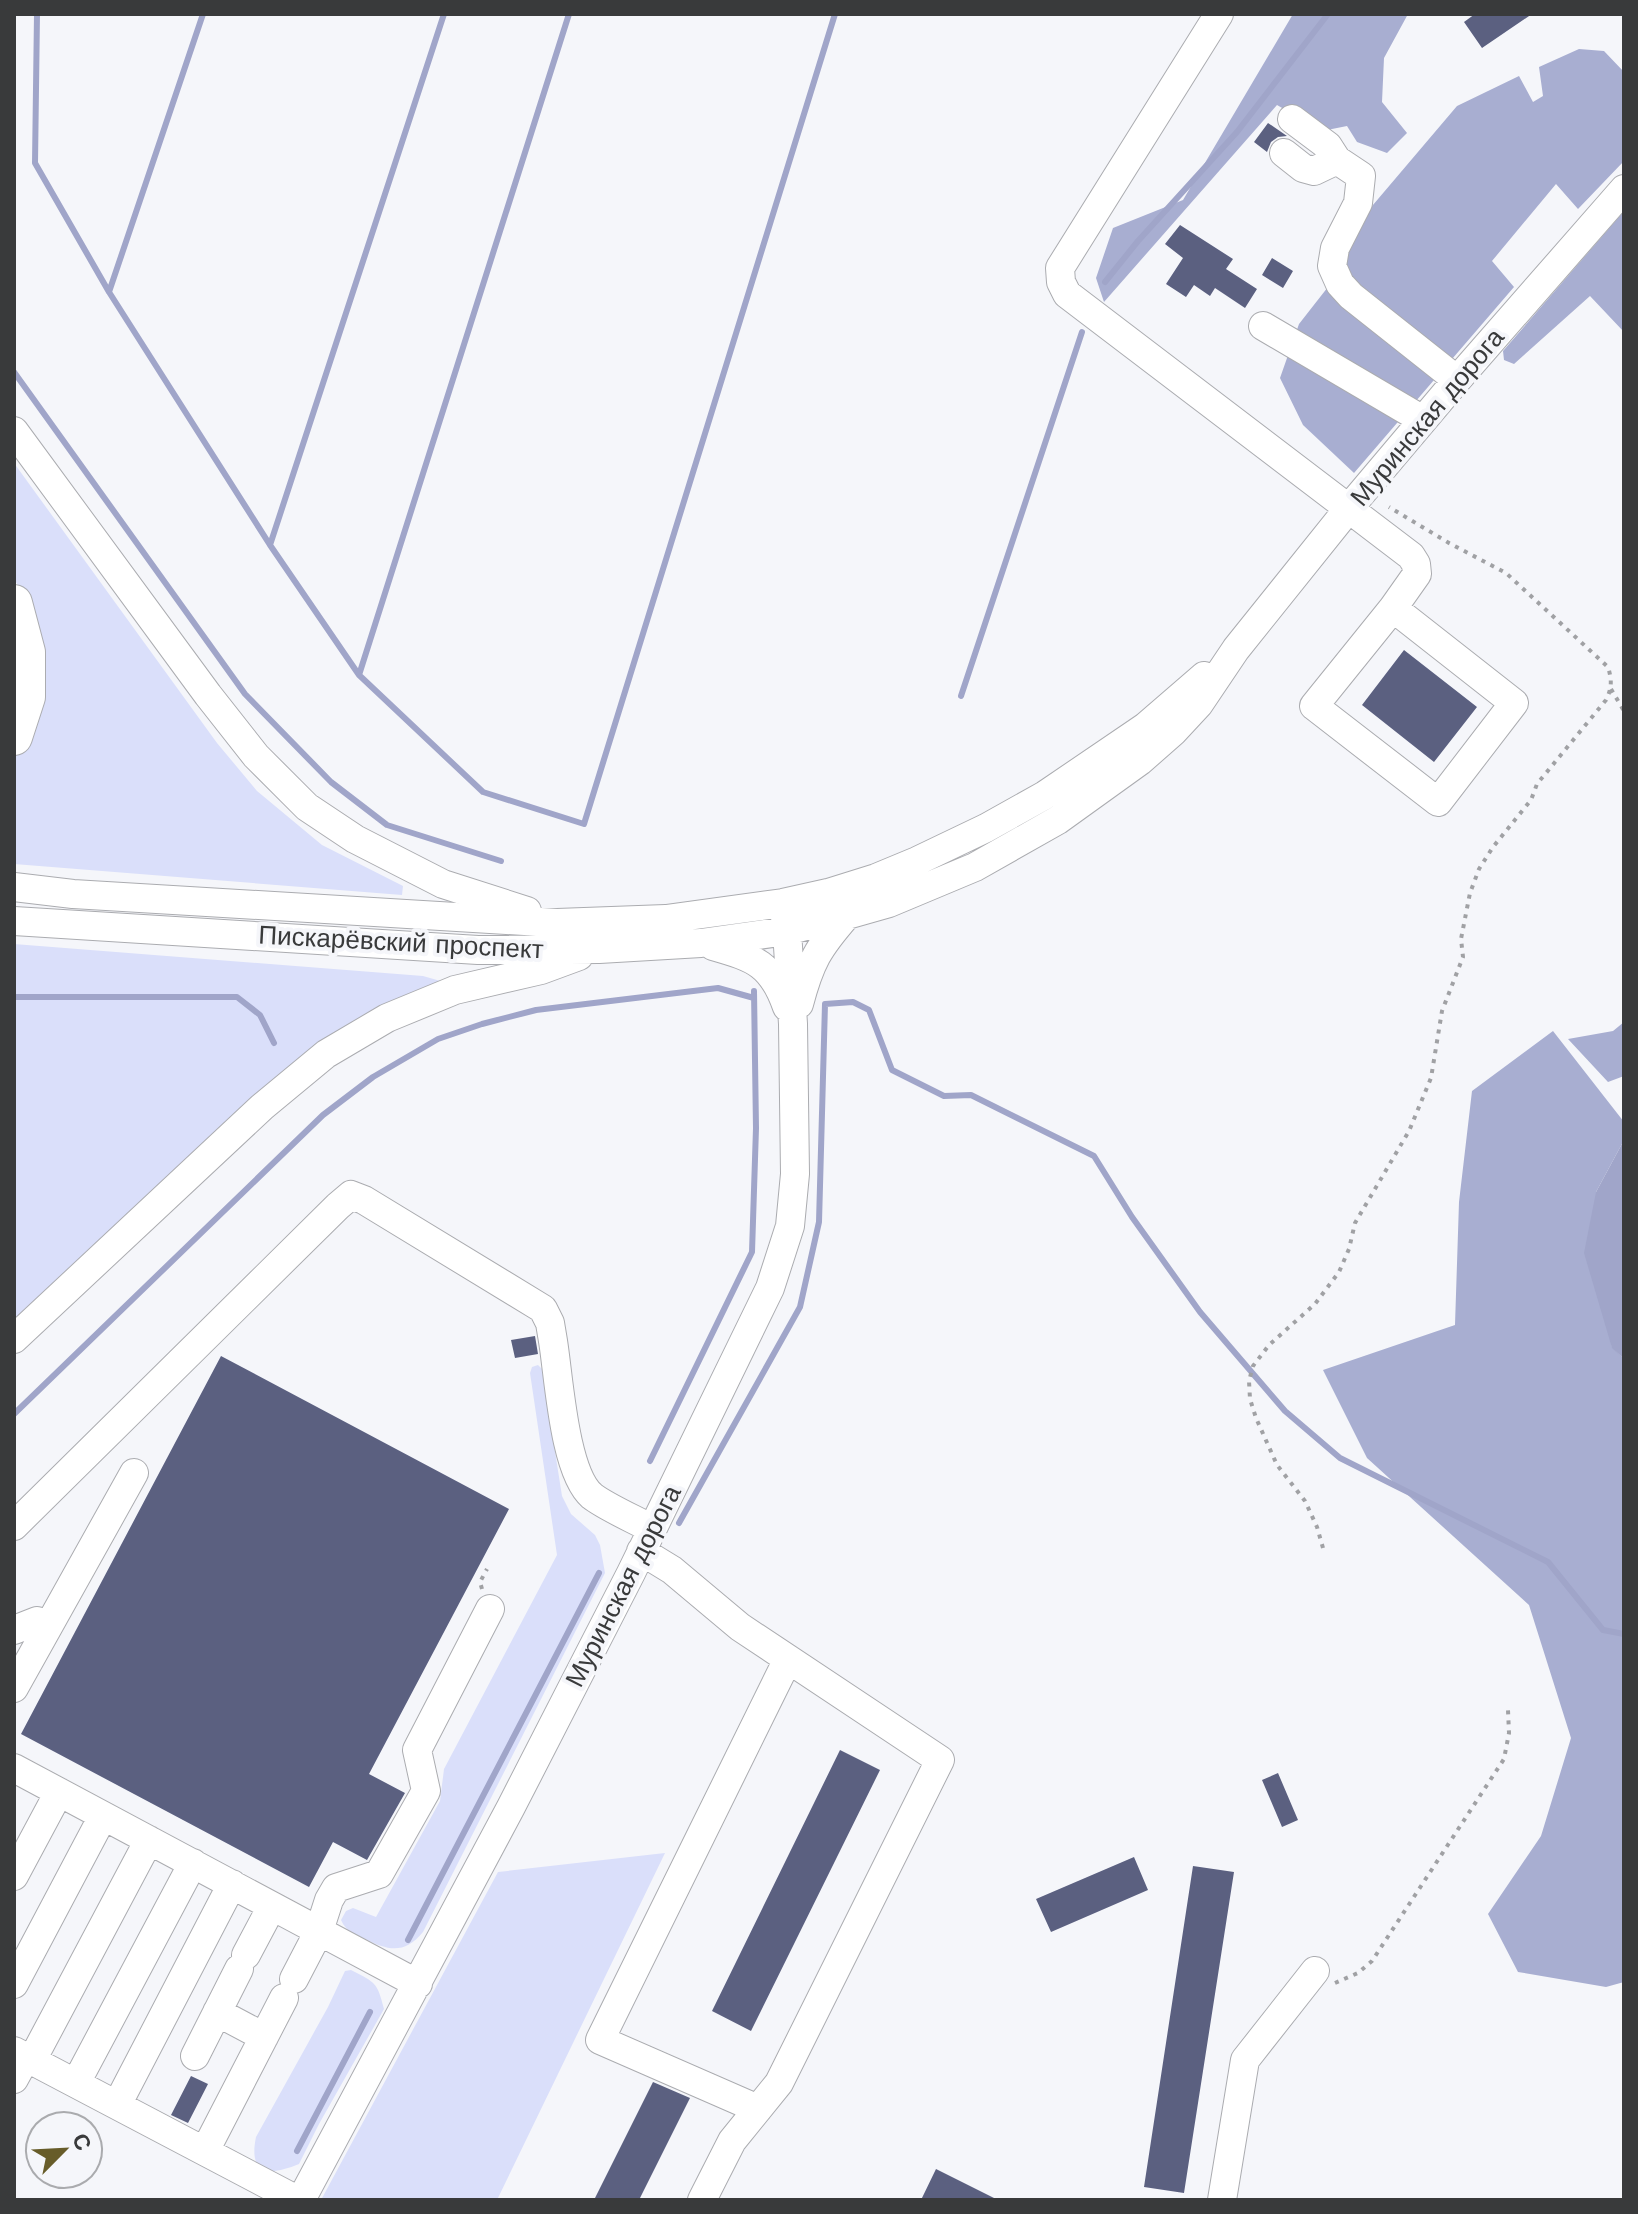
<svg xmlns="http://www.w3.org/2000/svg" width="1638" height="2214" font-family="'Work Sans',sans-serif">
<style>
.green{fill:#dadffa}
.forest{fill:#a8aed1}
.water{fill:#a0a5c9}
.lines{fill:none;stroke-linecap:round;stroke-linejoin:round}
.stream{stroke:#a0a5c9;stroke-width:6}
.building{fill:#5b6080}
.minor-casing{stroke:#abacb0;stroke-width:30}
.major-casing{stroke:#abacb0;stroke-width:38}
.path{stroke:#a0a1a4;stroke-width:4;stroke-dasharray:4 6;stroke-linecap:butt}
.minor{stroke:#fff;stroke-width:28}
.major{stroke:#fff;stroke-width:36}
.labels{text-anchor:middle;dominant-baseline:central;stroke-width:8;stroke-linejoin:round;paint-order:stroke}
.street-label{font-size:26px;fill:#393a3b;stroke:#f5f6fa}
</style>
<rect width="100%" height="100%" fill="#f5f6fa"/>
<path class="green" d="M14,463l203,280 40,48 65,54 81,41 -1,9 -388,-31v-115l7,-159 -7,-11z
M14,944l409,32 21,6 -110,55 -320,290z
M538,1365l4,4 20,127 9,18 24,21 5,10 5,28 -182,359c-18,22 -34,19 -58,7 -10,-5 -19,-7 -24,-19l5,-9 7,-3 23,9 64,-116 4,-32 113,-214 -27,-182 2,-6z
M665,1853l-168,347h-176l177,-328z
M351,1970c25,13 26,12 33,39l-65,115 -20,40c-29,12 -51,12 -43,-27l72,-130 17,-36z"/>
<path class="forest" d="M1293,14h115l-24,44 -2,44 25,31 -20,20 -30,-11 -10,-16 -25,5 -45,-26 -173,197 -8,-24 17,-50 70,-28z
M1579,49l25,2 20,21v89l-46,48 -22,-25 -64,77 22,26 -160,186 -51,-48 -23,-47 19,-54 36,-46 32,-66 90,-106 62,-30 14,26 10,-6 -4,-29z
M1624,211v121l-34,-36 -76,68 -10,-4 -1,-9z
M1624,1022v54l-16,6 -40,-43 45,-8z
M1553,1031l71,91v18l-28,52 16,155 12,12v623l-18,5 -88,-15 -30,-58 53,-78 30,-98 -42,-133 -162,-147 -44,-88 132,-45 4,-123 13,-111z"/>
<path class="water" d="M1624,1140v219l-12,-11 -28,-95 12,-61z"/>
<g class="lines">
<path class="stream" d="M37,14l-2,149 74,129 161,253 89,130 124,117 101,32 251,-810
M1105,282l33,-41 99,-109 91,-118
M109,292l94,-278
M14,372l231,322 86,88 56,43 114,36
M270,545l174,-531
M359,675l210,-661
M961,696l121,-364
M14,997h223l23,18 14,28
M14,1414l309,-299 50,-38 65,-38 44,-15 54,-14 182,-22 36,10
M650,1461l102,-209 4,-124 -2,-137
M679,1523l121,-216 19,-85 6,-218 28,-2 16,8 23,60 52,26 27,-1 123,61 38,61 68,95 85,99 55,47 208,104 55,68 21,4
M408,1940l191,-367
M297,2151l73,-139"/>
</g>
<path class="building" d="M1475,14h57l-50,34 -18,-26z
M1268,123l19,13 -9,1 -7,5 -4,10 -13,-10z
M1180,225l53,34 -7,10 31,20 -12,19 -30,-20 -5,8 -16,-11 -8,12 -20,-13 17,-26 -18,-14z
M1272,258l21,13 -10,17 -21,-13z
M1404,650l73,57 -43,55 -72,-57z
M535,1336l3,18 -23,4 -4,-18z
M221,1356l288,153 -140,265 36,19 -38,67 -34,-18 -24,45 -288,-153z
M840,1750l40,20 -129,261 -39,-20z
M1278,1773l20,47 -16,7 -20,-47z
M1134,1857l14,33 -97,42 -15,-33z
M1193,1866l41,6 -50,321 -40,-6z
M191,2076l17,8 -20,39 -17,-8z
M653,2082l37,16 -51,102h-45z
M936,2169l62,31h-77z"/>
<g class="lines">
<defs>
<path id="minor" d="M1219,14l-159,254 1,14 6,12 344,262 5,8 1,10 -24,34 -79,98 124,96 76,-99 -121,-95
M1292,119l36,27 9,14
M1284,153l19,15 11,3 23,-11 24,16 -3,27 -23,45 -3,18 8,18 11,12 106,84
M1263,326l160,94
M14,431l194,264 48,61 51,51 48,32 88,45 84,27
M14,887l59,7 484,29 109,-4 117,-16 45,-10 48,-15 41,-17 69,-33 59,-33 100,-68 59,-51
M14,921l464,29 121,-1 102,-6 86,-12 60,-16 42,-12 86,-36 83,-47 82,-59 33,-29 26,-28 37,-55 113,-141 108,-128 167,-191
M713,946c42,12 59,18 74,61
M799,1004c11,-42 19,-56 48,-89
M14,1339l248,-232 64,-53 61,-36 68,-28 86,-20 38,-14
M14,1526l324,-320 13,-11 13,5 179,109 7,14 3,18c6,37 11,131 39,155 14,11 44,24 60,33
M641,1551l31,19 68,57 200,133 -161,323 -47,58 -30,59
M14,1630l23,-9 12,4
M14,1688l120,-215
M14,1768l404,216
M14,1876l45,-84
M246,1955l26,-49
M294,1979l25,-48 10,-31 7,-12 43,-14 47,-83 -9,-41 73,-141
M14,1984l89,-168
M217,2012l47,25
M14,2051l283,149
M195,2056l44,-87
M32,2060l117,-220
M14,2079l12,-22
M76,2083l117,-220
M117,2105l115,-221
M758,2109l-158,-69 188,-381
M205,2151l79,-153
M301,2200l210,-393 120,-234 139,-285 20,-62 5,-52 -2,-150 -6,-93 -4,-28
M1222,2200l23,-140 70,-89"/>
<path id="major" d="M14,603l13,49v45l-13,40"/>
</defs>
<use href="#minor" class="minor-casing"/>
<use href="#major" class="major-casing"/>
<path class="path" d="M1611,689l13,22
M1323,1548l-6,-21 -12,-26 -28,-36 -21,-47 -6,-19 -1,-18 4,-15 16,-21 46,-41 24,-32 10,-23 6,-26 54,-92 22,-53 11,-67 21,-54 -2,-18 9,-46 9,-24 14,-22 38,-47 6,-16 69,-84c6,-12 6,-20 2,-33l-102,-94 -57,-30 -60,-36
M482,1589l-2,-7 7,-13
M1335,1983l23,-10 14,-12 132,-202 5,-26 -1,-23"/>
<use href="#minor" class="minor"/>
<use href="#major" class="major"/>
</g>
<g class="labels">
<g class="street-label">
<text transform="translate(1427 417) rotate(-50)">Муринская дорога</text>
<text transform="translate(401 942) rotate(3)">Пискарёвский проспект</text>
<text transform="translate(623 1586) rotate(-63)">Муринская дорога</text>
</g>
</g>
<rect width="1638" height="2214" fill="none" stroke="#393a3b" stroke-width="32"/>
<g transform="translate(64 2150) rotate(66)"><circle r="38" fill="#f5f6fa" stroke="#aaabae" stroke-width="2"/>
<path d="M0-6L14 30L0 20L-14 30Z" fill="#675c29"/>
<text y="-12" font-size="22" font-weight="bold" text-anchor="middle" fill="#393a3b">С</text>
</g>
</svg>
